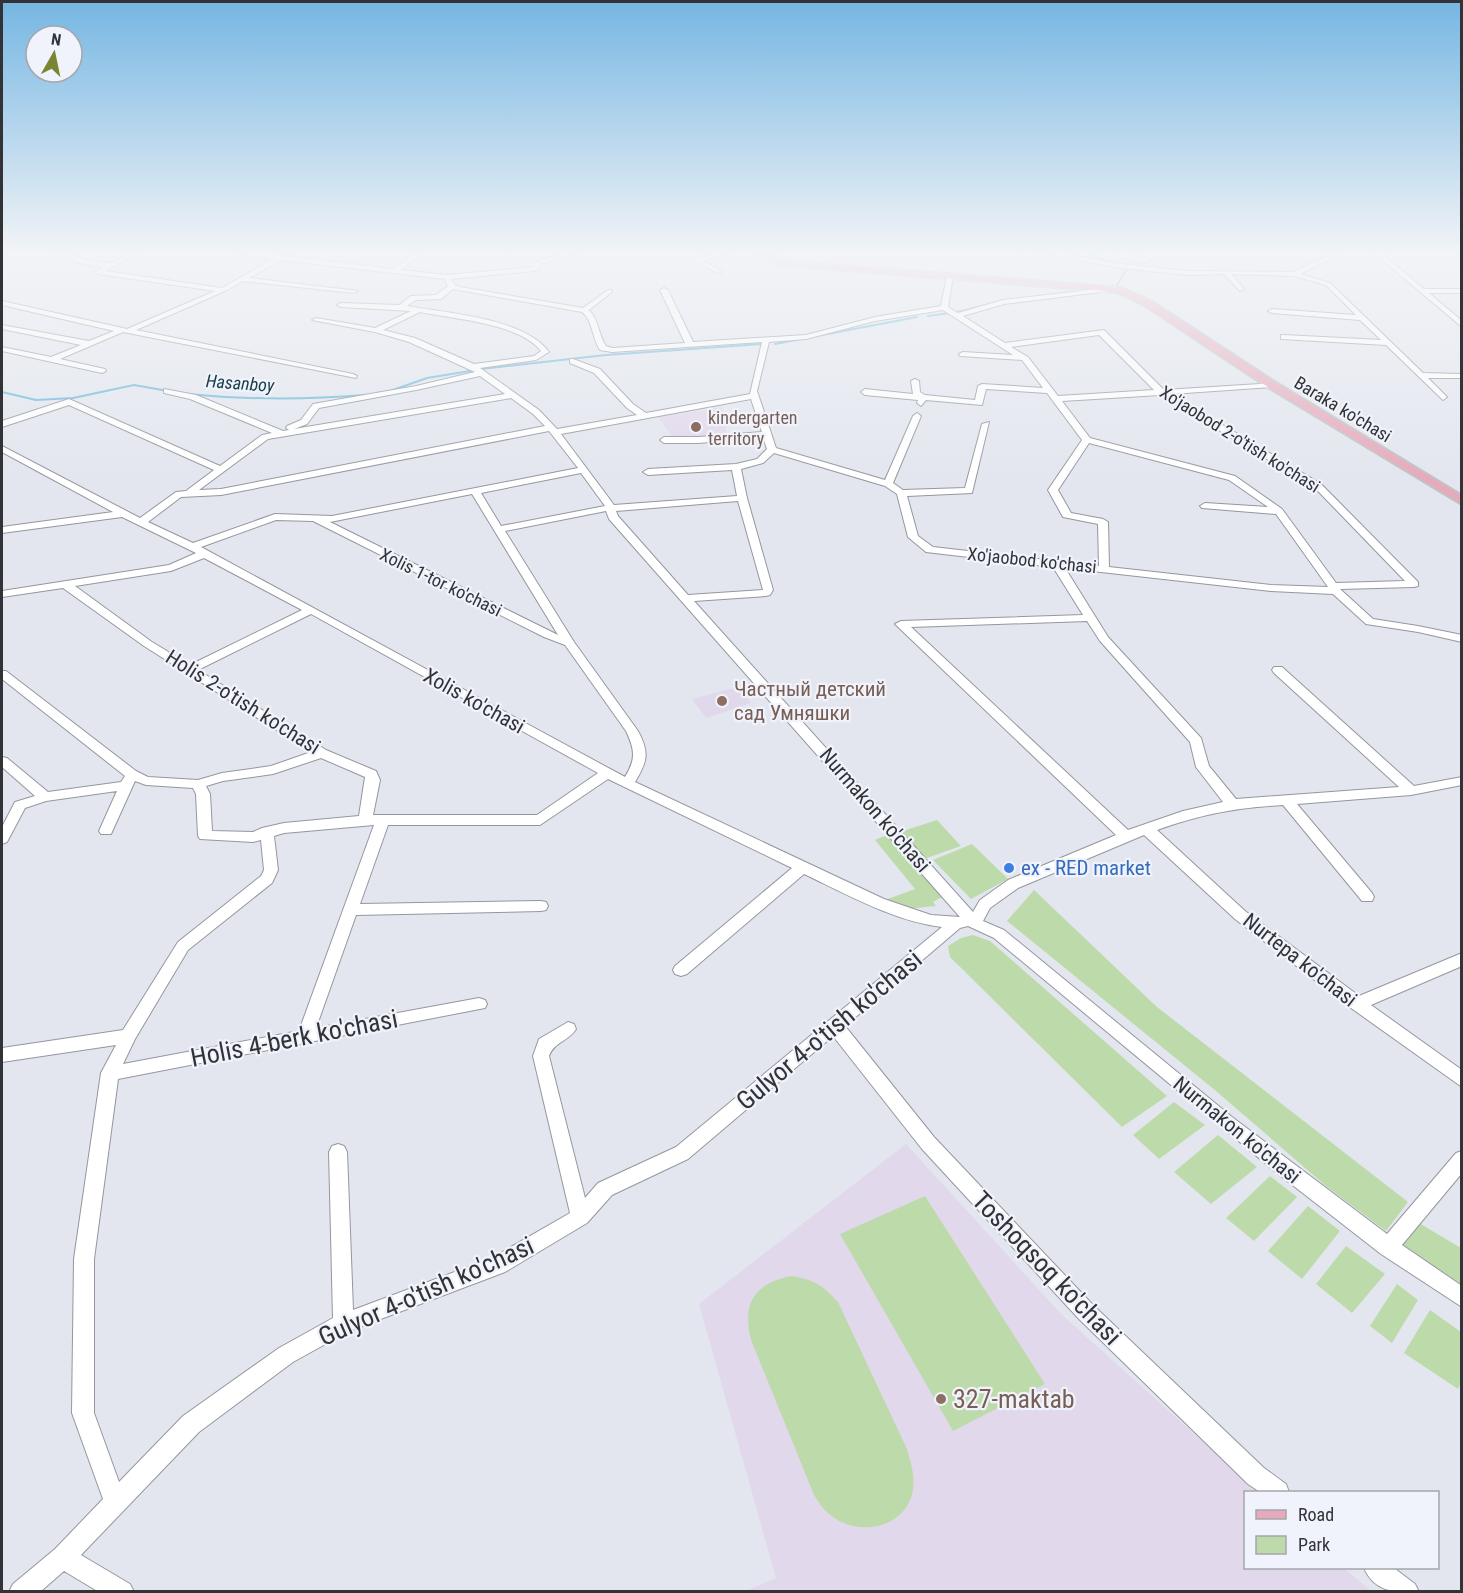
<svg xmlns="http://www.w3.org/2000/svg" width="1463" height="1593" font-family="'Roboto Condensed',sans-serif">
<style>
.education{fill:#e1d8ec}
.green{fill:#bddbaa}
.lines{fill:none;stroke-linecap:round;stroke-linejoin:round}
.stream{stroke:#6ab8d8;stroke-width:2}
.minor-casing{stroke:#94979e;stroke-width:2}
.major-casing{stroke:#c2c2c3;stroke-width:4}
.minor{fill:#fff;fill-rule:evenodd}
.major{fill:#e7aabc;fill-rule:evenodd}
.education-dot{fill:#8d6e63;stroke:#f0f3fb;stroke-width:2}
.shop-dot{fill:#3f7fe0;stroke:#f0f3fb;stroke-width:2}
.labels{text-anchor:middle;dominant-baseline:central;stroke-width:4.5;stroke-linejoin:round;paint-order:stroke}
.far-water-label{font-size:18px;font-style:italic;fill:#173b49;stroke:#f0f3fb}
.far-street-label{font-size:18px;fill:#323336;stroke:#f0f3fb}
.far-education-label{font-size:18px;fill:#785e54;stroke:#f0f3fb;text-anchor:start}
.education-label{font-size:21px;fill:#785e54;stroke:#f0f3fb;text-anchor:start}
.street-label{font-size:21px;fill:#323336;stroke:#f0f3fb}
.shop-label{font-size:21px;fill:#366cbe;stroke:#f0f3fb;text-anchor:start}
.near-street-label{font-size:26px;fill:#323336;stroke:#f0f3fb}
.near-education-label{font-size:26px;fill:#785e54;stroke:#f0f3fb;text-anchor:start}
</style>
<rect width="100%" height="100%" fill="#e3e6ee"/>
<path class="education" d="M723,407l4,30 -32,3 -1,4 -17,-1 -19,-26z
M738,687l13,16 -45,15 -14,-19z
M906,1144l155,170 198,178h-13v76h98l27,23h-625l30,-13 -77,-274z"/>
<path class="green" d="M937,820l24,26 -37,13 -24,-27z
M889,834l55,62 -11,6 3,4 -29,3 -22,-9 30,-11 -40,-49z
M972,844l36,35 -37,20 -38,-39z
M1034,890l123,117 251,195 -22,29 -60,-45 -110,-95 -209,-170z
M973,935l17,6 177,155 -45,31 -172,-170 -2,-11 13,-8z
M1174,1102l31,23 -46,34 -26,-24z
M1218,1135l39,32 -46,37 -37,-32z
M1270,1176l27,21 -43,44 -28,-23z
M925,1196l120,188 -92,47 -113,-197z
M1308,1206l32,25 -38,48 -34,-28z
M1419,1223l42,25v36l-59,-39z
M1346,1246l39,28 -33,39 -36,-29z
M791,1276c21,3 32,9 47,26l69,147c4,14 8,26 6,41 -7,40 -58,48 -85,23 -6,-5 -10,-12 -14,-18l-63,-155c-9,-37 3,-56 40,-64z
M1397,1284l21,16 -26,43 -22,-17z
M1430,1310l31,22v50l-3,7 -54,-36z"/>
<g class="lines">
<path class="stream" d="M1090,253l13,7
M1112,288l4,-1 11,-19
M1002,301l87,-11
M957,312l26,-6
M928,316l22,-3
M775,344l142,-27
M481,369l125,-14 156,-11
M390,391l37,-13 49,-8
M2,392l34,8 37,-2 61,-13 34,6
M187,394c62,6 115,6 178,1"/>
<defs>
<path id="minor" d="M53,253c18,0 34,9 52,10 11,1 20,-10 32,-10l-32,18 117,17 51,-29 -36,-6h23l133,16 22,-16h8l-22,17 46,5 86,-8 2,-5 31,-9h12l-38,11 -1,5 -6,2 -82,8 4,6 5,2 123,21 25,-18h4v2l-23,18c10,10 9,24 17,36l6,2 73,-5 -25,-53 4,-2 4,2 25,52 113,-7 69,-18 66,-11 6,-30 3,-2 3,2 -5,31 10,6 45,-13 112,-13 4,2 -2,1 -113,14 -41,12 42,27 99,-13 60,60 111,-7v4h-3l-101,7 150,90 97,98v4l-4,1 -74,2 33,30 45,7 44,9v7l-44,-10 -52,-8 -33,-30 -62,-3 -206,-23 43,69 93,101 8,28 27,33 163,-12 -125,-114 -2,-3 2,-3h8l132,119 48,-9v8l-51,10 -114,9 75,89 2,4 -2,4h-10l-79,-96c-49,3 -80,9 -126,25l88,81 114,85 103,-43v13l-91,39 91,65v17l-111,-79 -116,-89 -91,-84 -126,53 -28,20 -7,13 21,9 228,187 155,117 69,-81 6,-2v22l-60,72 60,41v21l-81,-53 -104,-81 -283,-235 -26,-12 -8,2 -115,98 89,111 159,168 171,163 22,16 3,8h-29l-12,-8 -169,-165 -157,-170 -89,-113 -145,123 -76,36 -25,28 -82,49 -156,59 -56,31 -94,70 -118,123 49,29 4,8h-35l-35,-21 -24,21h-31l4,-8 42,-35 48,-50 -31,-86 2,-154 27,-186 15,-28 -114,17v-14l121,-18 55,-88 83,-66 3,-6 -3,-30 -8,2 -53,-3 -2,-3 -2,-42 -3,-6 -47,-3 -11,-4 -24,53h-10l-2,-3 18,-40 -71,10 -21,7 -18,34 -5,2v-17l13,-25 20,-6 -33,-29v-10l5,1 41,34 73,-10 4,-6 -123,-97v-8h4l130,100 12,6 50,3 24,-7 49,-7 40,-14 -167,-106 -81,-58 -61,9v-6l167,-26 27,-12 -74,-36 -120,16v-6l111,-15 -111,-60v-6l138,72 36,-26 10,-1 28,-21 -145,-65 -67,22v-6l67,-22 151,67 42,-31 10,-2 -82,-34 -26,-6v-4l32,6 87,36 6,-1 -3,-2 1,-2 14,-6 12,-16 103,-18 59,-14 -66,-30 -34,-10 -63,-12 4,-2 59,10 36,-17 -70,-4 -4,-2 4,-2 58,2 12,-9 25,-1 12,-9 -3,-7 -164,-19 -32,18 109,13 -4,2 -111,-12 -18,10 -89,39 217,44 4,2 -1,2 -233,-46 -63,27 45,10 1,2 -4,2 -100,-22v-4l49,10 30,-12 -79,-16v-4l87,16 25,-10 -112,-26v-4l125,28 88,-38 -117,-17 -3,-2 8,-5 -23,-4zM453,289l129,23c11,9 10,26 18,38l12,2 150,-10 -12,52 -104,19 -13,-9 -33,-35 -27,-10h-3v4l24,10 33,35 10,7 -80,14 -18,-19 -59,-42 56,-8 13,-8c-25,-34 -102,-39 -142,-46l9,-6 25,-1zM943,310l70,45 -50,-3 -4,2 1,2 62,4 21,28 -61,-4 -4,2 -3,14 -50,-5 -5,-3 -1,-11 -4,-2 -4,2 2,13 -48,-5 -4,3 4,3 53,5 -1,3 4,3 5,-6 56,5 4,-16 61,4 35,47 -34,50 15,27 35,7 1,42 -166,-19 -15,-11 -11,-40 65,-3 17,-71 -7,2 -17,64 -62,2 -10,-7 28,-67 -4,-3 -4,3 -28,64 -109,-32 -19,-57 12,-49 37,-3 69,-18zM420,312c33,7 99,11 121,39l-7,5 -60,8 -59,-26 -32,-8zM1099,335l55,55 -96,6 -30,-39 -17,-10zM480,376l25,18 -211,35 13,-5 12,-16 97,-18zM1160,395l155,93 90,93 -69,2 -54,-74 -47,-33 -145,-38 -28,-37zM511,398l22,16 12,12 -324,63 -22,1 69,-51zM751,399l11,33 -63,5h-35l-4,3 4,3h35l64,-6 4,12 -10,10 -21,5 -88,5 -5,3 5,3 84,-5 5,26 -123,9 -53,-71zM549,431l29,37 -246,48 -57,-2 -82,29 -45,-21 33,-25 40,-2zM1089,443l140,37 39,27 -63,-4 -5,3 2,2 74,6 52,73 -57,-2 -162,-18 -1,-45 -5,-3 -32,-6 -13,-23zM774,453l111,33 12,8 11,43 18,15 127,15 30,48 -182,6 -6,3 221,211 -108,45 -28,20 -7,12 -279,-311 72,-5 4,-1 3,-5 -26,-92 -6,-29 22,-6zM581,473l24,33 -104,20 -20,-33zM472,494l86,141 -228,-113zM738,501l25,89 -75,5 -70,-79 -2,-5zM606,511l3,8 351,398 -29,-2 -47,-16 -249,-117c12,-20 15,-29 3,-51l-64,-89 -69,-111zM276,520l37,1 231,116 21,8 61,86c9,19 10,28 -1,46l-424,-230zM204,558l98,52 -112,55 -38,-23 -77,-56 96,-15zM311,614l287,159 -61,42h-164l7,-35 -4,-9 -50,-21 -128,-80zM1087,621l13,20 90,101 6,25 27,35 -40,9 -55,19 -217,-203zM321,758l44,19 -6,39 -75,7 -22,5 -9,4 -41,-1 -2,-37 -4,-8 17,-5 50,-7zM608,779l184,89 -117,98 -2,4 2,4 6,2 6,-2 117,-100c42,20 92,48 138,53l-266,220 -78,36 -13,15 -36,-142c5,-14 20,-15 27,-27l-2,-5 -6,-2 -29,17 -6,17 37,157 -78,45 -139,52 -6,-158 -3,-6 -6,-2 -6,2 -3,6 4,166 -54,30 -96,68 -64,66 -25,-69v-154l24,-180 367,-71 2,-4 -2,-4 -6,-2 -163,30 40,-113 185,-4 5,-1 2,-4 -2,-4 -5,-1 -181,3 28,-79h152zM374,825l-75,206 -176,33 12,-25 53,-89 84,-67 6,-13 -4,-34 10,-3z
M716,253h13l-27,8 20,10v2h-4l-25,-13z
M1039,253h17l65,11 66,7 106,1 41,-19h9l-43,21 30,9 93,90 39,1v4h-34l19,19 -4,3 -57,-55 -105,-6v-4h3l97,5 -21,-20 -88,-7 -4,-2 4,-2 84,6 -30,-30 -32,-9 -63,-2 13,15 -4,2 -16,-17 -37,1 -66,-7z
M1118,253h9l25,8c-10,4 -25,-2 -34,-8z
M1374,253h7l43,36h38v4h-33l33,28v6z
M1364,1568h30l21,16 4,8c-24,0 -44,1 -55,-24z"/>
<path id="major" d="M754,253c14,0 27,6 41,9l327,26 30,14 124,81 186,113v8l-194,-117 -122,-81 -29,-14 -322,-26 -22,-3z"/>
</defs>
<use href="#minor" class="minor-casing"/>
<use href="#major" class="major-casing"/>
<use href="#minor" class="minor"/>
<use href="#major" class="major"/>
</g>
<linearGradient id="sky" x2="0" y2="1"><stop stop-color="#75b6e2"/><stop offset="0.53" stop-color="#f2f4f7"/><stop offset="1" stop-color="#f2f4f7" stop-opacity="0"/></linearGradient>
<rect width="1463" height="476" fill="url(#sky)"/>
<g class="education-dot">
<circle cx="696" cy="427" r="6"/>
<circle cx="722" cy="701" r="6"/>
<circle cx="941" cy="1399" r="6"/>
</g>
<circle class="shop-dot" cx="1009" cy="868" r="6"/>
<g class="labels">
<g class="far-water-label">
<text transform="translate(240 383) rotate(4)">Hasanboy</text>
</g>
<g class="far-street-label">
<text transform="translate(1343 409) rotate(31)">Baraka ko'chasi</text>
<text transform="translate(1240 439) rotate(32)">Xo'jaobod 2-o'tish ko'chasi</text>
<text transform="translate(1032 560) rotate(6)">Xo'jaobod ko'chasi</text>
<text transform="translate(441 582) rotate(26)">Xolis 1-tor ko'chasi</text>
</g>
<g class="far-education-label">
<text x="708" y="417">kindergarten<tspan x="708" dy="21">territory</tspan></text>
</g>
<g class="education-label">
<text x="734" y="689">Частный детский<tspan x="734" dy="24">сад Умняшки</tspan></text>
</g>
<g class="street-label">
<text transform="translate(474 701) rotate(29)">Xolis ko'chasi</text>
<text transform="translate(243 702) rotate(32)">Holis 2-o'tish ko'chasi</text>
<text transform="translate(875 810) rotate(49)">Nurmakon ko'chasi</text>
<text transform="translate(1300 960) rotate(38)">Nurtepa ko'chasi</text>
<text transform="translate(1237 1130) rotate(39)">Nurmakon ko'chasi</text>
</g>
<g class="shop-label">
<text x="1021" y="868">ex - RED market</text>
</g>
<g class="near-street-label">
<text transform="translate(829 1030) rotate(-40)">Gulyor 4-o'tish ko'chasi</text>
<text transform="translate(294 1038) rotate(-11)">Holis 4-berk ko'chasi</text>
<text transform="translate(1047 1268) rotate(46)">Toshoqsoq ko'chasi</text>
<text transform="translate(426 1291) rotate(-24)">Gulyor 4-o'tish ko'chasi</text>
</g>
<g class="near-education-label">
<text x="953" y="1399">327-maktab</text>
</g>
</g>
<rect width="1463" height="1593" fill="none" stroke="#323336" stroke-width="6"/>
<rect x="1244" y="1491" width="195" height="78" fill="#f0f3fb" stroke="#a4a6ac" stroke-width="1.5"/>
<rect x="1256" y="1510" width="30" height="9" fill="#e7aabc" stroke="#a4a6ac" stroke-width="1.5"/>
<text x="1298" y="1521" font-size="18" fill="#323336">Road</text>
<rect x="1256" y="1536" width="30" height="18" fill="#bddbaa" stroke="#a4a6ac" stroke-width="1.5"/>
<text x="1298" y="1551" font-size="18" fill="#323336">Park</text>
<g transform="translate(54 54) rotate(9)"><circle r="28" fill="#f0f3fb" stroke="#a4a6ac" stroke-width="1.5"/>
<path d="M0-4.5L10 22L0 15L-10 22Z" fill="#7a8532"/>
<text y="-9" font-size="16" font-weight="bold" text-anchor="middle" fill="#323336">N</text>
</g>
</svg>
